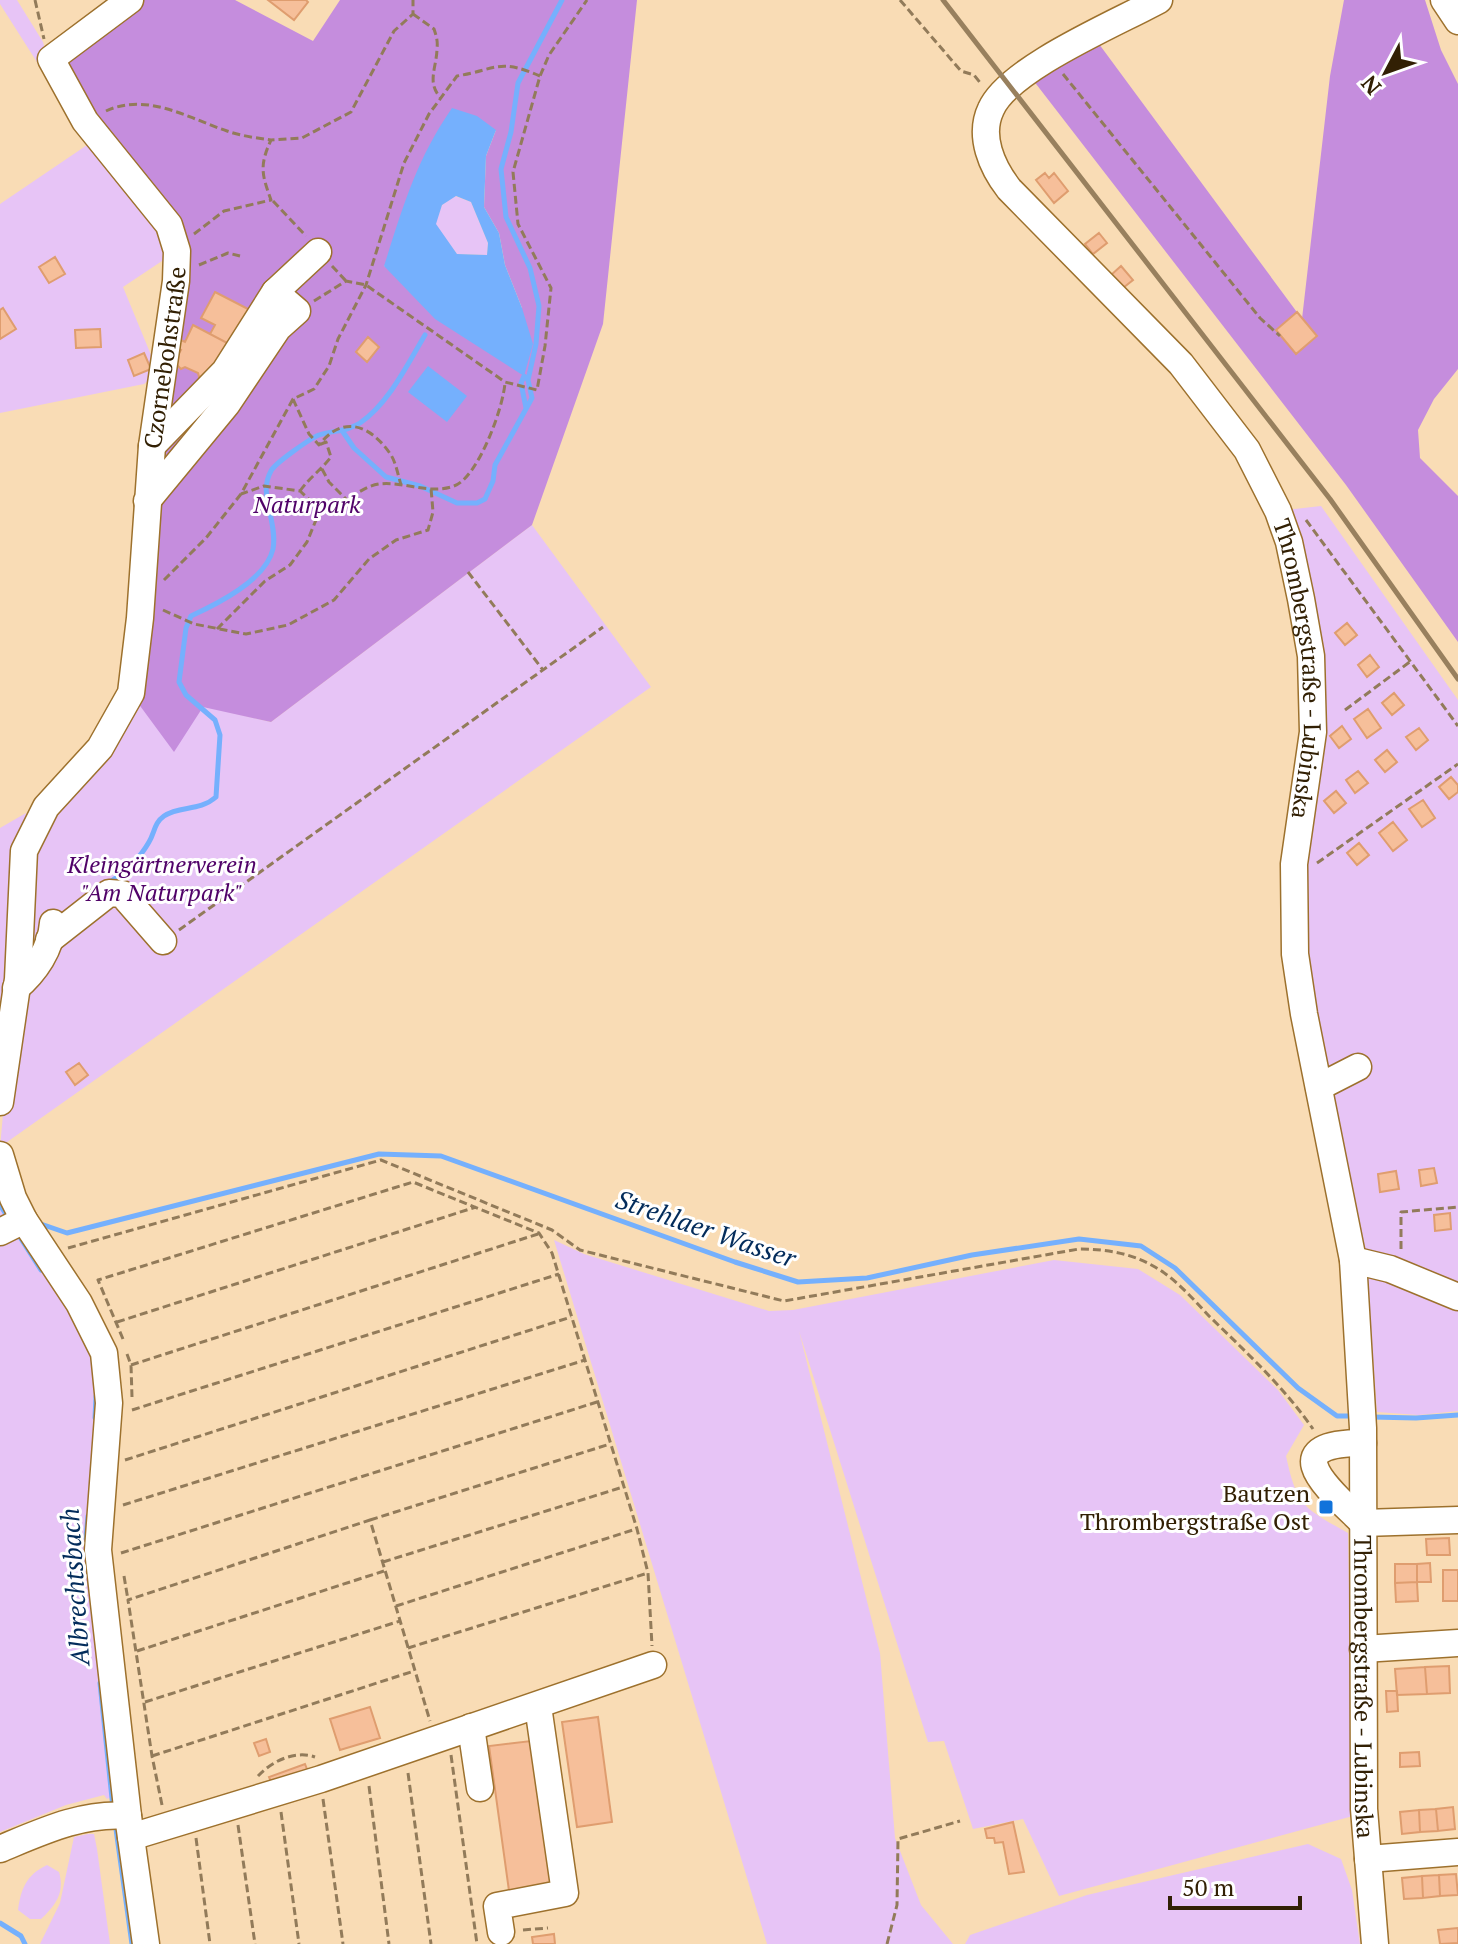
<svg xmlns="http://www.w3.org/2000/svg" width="1458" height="1944" font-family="'PT Serif',serif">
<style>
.green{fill:#e7c4f6}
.forest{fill:#c58ddd;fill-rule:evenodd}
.water{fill:#75b0fd;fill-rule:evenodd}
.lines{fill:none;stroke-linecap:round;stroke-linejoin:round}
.stream{stroke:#75b0fd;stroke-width:5}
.building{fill:#f6bf9a;stroke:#df9d6f;stroke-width:2}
.minor-casing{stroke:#9d712d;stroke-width:29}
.path{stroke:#927b5a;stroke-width:3;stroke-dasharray:8 4;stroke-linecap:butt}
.minor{stroke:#fff;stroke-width:26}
.rail{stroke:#98805e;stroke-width:5}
.poi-dot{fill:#1173db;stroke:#fff;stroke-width:3}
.labels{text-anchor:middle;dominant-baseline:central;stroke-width:6;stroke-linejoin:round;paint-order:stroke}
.street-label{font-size:24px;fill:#322004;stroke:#fff}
.park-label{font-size:24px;font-style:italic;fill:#500268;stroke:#fff}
.poi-label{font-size:24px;fill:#322004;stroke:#fff;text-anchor:end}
.water-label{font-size:26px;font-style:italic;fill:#032c5b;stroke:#fff}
</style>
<rect width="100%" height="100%" fill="#f9dcb5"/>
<path class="green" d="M0,0h17l26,42 13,50 -56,-88z
M93,141l81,112 -51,34 35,85 -14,12 -144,29v-209z
M455,196l16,6 17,41 -1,12 -30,-1 -22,-30 7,-19z
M1321,506l137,194v711l-40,4 -41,-3 -11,-147 -68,-337 21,-155 -33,-263z
M532,525l119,162 -651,460 27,-293 108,-155 68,7 68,16z
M26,813l-7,37 -19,206v-228z
M0,1174l100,181 15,440 -8,4 -3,-4 -38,10 -66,27z
M554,1240l30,14 185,57 24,-1 261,-50 84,9 42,26 98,95 26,35 -18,31c11,51 18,52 62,77l5,283 -294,80 -36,-77 -50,10 -29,-88 -16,1 -129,-411 81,322 15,185 26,67 32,39h-186z
M88,1834h6l3,15 13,95h-70l20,-41 14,-66z
M1308,1844l33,15 11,31 8,54h-395l5,-9 117,-40z
M47,1865l12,7c6,20 -3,33 -18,47h-11l-12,-9c3,-21 8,-35 29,-45z"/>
<path class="forest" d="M142,0h93l78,41 27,-41h297l-34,324 -71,201 -261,197 -68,-15 -29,45 -39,-53 51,-443 -101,-148 -27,-45zM496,130l-10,26 -2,51 15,26 6,32 17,43 -138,-42z
M1344,0h81l16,50 17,34v285l-24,30 -16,31 2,28 38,38v146l-112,-157 -313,-405 66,-36 203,275 28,-243z"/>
<path class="water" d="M452,108l25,8 19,14 -10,26 -2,51 15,26 6,32 17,43 11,36 -9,32 -89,-57 -51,-53c19,-59 32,-106 68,-158zM456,196l15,6 17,41 -1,12 -30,-1 -21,-30 6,-19z
M428,366l39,30 -20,26 -39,-30z"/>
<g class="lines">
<path class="stream" d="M526,408l-5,-25 3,-7 3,3
M343,432l11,16 32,29 34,9 37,17h20l8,-4 8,-18 2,-16 37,-67 -4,-18 8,-36 3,-38 -9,-38 -24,-51 -5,-48 10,-37 7,-49 44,-83
M110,882c15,-10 30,-24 39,-40 6,-10 5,-19 15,-26 16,-11 35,-4 52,-19l4,-62 -5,-15 -29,-25 -7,-13 7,-54 5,-12c26,-12 75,-36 82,-67 2,-11 0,-21 -2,-31 -3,-16 -9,-31 0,-47 4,-8 40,-33 48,-36 15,-5 27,-3 41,-12 29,-20 47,-58 65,-88
M0,1205l9,14
M38,1223l29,10 312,-79 62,2 294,106 63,20 69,-4 105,-23 107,-16 62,7 34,22 123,120 39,28h17
M16,1231l25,39
M1372,1417l44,1 42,-3
M95,1418l1,-22
M86,1538l2,-22
M100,1683l13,125
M115,1822l17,122
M0,1923l21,13 4,8"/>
</g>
<path class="building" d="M268,0h38l2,2 -14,18z
M1045,173l4,5 5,-5 14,18 -14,12 -18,-23z
M1099,233l8,10 -14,11 -8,-10z
M55,257l10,17 -16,9 -10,-16z
M1121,266l12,14 -10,8 -12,-13z
M215,292l35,18 -19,35 -21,-11 5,-9 -14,-7z
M3,308l13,21 -16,10v-29z
M1297,312l20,24 -21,18 -20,-24z
M193,325l38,20 -24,30 -8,2 -1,-4 -13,-6 -4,2 -7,-7 7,-12 -4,-2 4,-8 4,2z
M100,329l1,18 -25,1 -1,-18z
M368,337l11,10 -12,15 -11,-10z
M144,353l7,16 -17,7 -6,-16z
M1347,623l10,12 -12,10 -10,-12z
M1370,655l9,12 -12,10 -9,-12z
M1394,693l10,12 -12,10 -10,-12z
M1368,709l13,19 -14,10 -13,-19z
M1342,726l9,13 -12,9 -9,-12z
M1419,728l9,12 -12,10 -10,-13z
M1387,750l10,12 -12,10 -10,-12z
M1358,771l10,12 -13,10 -9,-13z
M1451,777l7,8v7l-9,7 -10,-12z
M1336,791l10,12 -12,10 -10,-12z
M1423,800l12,18 -13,9 -13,-18z
M1393,822l14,18 -14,11 -14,-18z
M1359,843l10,12 -12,10 -10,-12z
M79,1063l9,12 -13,10 -9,-13z
M1434,1168l3,15 -16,3 -2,-16z
M1396,1171l3,18 -19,3 -2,-18z
M1450,1213l1,16 -16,2 -1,-16z
M1449,1538l1,17h-23l-1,-16z
M1430,1563l1,19h-14v-18z
M1395,1564h22v18l-22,1z
M1443,1570h15v31h-15z
M1417,1582l1,19 -22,1 -1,-19z
M1449,1666l1,27 -23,1 -2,-27z
M1425,1667l2,27 -30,1 -2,-26z
M1386,1691h11l1,20 -11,1z
M370,1707l10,31 -40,12 -10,-31z
M598,1717l14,105 -35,5 -15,-105z
M266,1739l4,13 -11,4 -5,-13z
M531,1741l21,151 -42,6 -21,-152z
M1419,1752l1,14 -20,1v-14z
M305,1764l5,13 -36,12 -5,-12z
M1453,1807l2,22 -17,2 -2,-22z
M1436,1809l2,22 -18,1 -1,-22z
M1419,1810l1,22 -18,2 -2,-22z
M1013,1822l11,50 -15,2 -6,-32 -8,1 -1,-5h-7l-2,-9z
M1456,1874l2,21 -18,1 -1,-21z
M1439,1875l1,21 -17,2 -1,-22z
M1422,1876l1,22 -19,1 -2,-21z
M1458,1928v15l-18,1 -2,-14z
M554,1934l1,10h-22l-1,-7z"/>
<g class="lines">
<defs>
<g id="minor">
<path id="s1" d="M1159,0c-40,22 -150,68 -168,109 -13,27 1,58 18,80l172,175 66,86 31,61 11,31 12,57 10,57 2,76 -19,132 1,90 9,60 49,246 10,168 1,381 11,135"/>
<path d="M1444,0l14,21"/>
<path d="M152,446l73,-75 50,-79 43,-40"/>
<path d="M147,501l80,-97 51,-76 19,-17 -22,-19"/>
<path d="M49,940l60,-47 13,1 41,47"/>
<path d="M16,988c19,-16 35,-39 37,-65"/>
<path d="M1319,1087l39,-20"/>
<path id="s2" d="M0,1102l18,-123 6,-128 22,-44 54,-59 31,-55 9,-75 12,-172 24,-165 1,-30 -8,-26 -84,-104 -34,-62 79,-59"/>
<path d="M0,1155l13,43 11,22 55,83 25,50 5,50 -11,147 30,266 18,128"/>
<path d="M0,1232l24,-12"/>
<path d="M1353,1260l37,9 68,28"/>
<path d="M1363,1443c-92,0 -32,48 0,80"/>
<path d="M1363,1523l95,-3"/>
<path d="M1363,1649l95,-6"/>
<path d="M471,1727l9,61"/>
<path d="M131,1837l190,-58 332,-114"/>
<path d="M0,1849c41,-17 83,-37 128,-33"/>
<path d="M1368,1859l90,-7"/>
<path d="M501,1932l-4,-26 68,-13 -27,-187"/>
</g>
</defs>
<use href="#minor" class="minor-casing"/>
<path class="path" d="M35,0l9,39
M900,0l61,71 13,4 8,10
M413,14l21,15c2,6 4,12 3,19 0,19 -11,35 4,50
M1063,74l197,244 20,18
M106,111c41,-19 82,7 121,20 14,5 30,7 44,9
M273,201l33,35
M194,234l30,-23 47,-11c-9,-25 -12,-34 0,-60l31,-2 49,-26 43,-81 19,-17v-14
M199,265l29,-12 12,3
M332,266l14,15
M314,301l32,-20 20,4 139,97 32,8 8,-44 6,-58 -33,-64 -5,-52 27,-96 9,-21 38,-55
M293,399l16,35 10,11c24,-31 52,-20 72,10 5,8 7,20 10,30
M322,469l7,13 18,18
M300,491c9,-13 21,-21 31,-34l-5,-15 -7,3
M316,506c28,6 38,-18 63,-22 24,-3 51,11 75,2 24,-8 50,-80 51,-104
M1306,520l152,206
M468,572l75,98
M164,580l42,-42 35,-44 52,-95 21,-10 15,-23 9,-27 28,-54 38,-122 25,-49 28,-38c41,-7 41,-18 83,0
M163,610l31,14 52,10 42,-9 46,-25 35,-41 27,-19 32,-10 5,-18 -2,-24
M217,629l48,-48 25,-16 17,-23 11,-27 -2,-9 -16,-15 -36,-5 -23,8
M1345,710l66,-49
M1317,863l141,-99
M179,930l424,-303
M68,1248l313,-88 171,70 28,20 204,51 295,-52c27,0 52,4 76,18 21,12 38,32 54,49 37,36 75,71 104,113
M1401,1249v-37l57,-5
M117,1322l359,-115
M123,1339l-25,-59 315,-98 126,51 13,20 85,276 11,44 4,73
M127,1354l4,11 1,32
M131,1365l407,-131
M132,1410l427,-136
M125,1460l446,-143
M123,1505l462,-145
M370,1520l240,-76
M121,1553l476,-151
M383,1562l240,-75
M124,1576l4,24
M396,1606l240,-77
M408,1648l240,-75
M137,1651l247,-80
M145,1702l255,-81
M451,1755l26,189
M152,1756l262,-85
M408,1773l23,171
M258,1776c14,-15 37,-26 57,-19
M369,1786l20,158
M323,1799l20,145
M162,1805l-10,-49 -24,-156 242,-80 60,201
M281,1812l18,132
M238,1825l17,119
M196,1838l14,106
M523,1930l25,-2
M887,1944l10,-39 1,-66 62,-18"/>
<use href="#minor" class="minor"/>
<path class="rail" d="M943,0l387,499 128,180"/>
</g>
<rect class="poi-dot" x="1318" y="1499" width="16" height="16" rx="4"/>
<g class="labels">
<g class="street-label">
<text stroke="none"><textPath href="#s2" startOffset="782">Czornebohstraße</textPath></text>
<text stroke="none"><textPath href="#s1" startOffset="872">Thrombergstraße - Lubinska</textPath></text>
<text stroke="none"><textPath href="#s1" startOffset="1898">Thrombergstraße - Lubinska</textPath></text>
</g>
<g class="park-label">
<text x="307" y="504">Naturpark</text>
<text x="162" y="864">Kleingärtnerverein<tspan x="162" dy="28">"Am Naturpark"</tspan></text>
</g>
<g class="poi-label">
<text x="1310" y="1493">Bautzen<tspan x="1310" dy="28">Thrombergstraße Ost</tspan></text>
</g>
<g class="water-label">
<text transform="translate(706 1228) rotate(19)">Strehlaer Wasser</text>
<text transform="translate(74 1587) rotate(-94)">Albrechtsbach</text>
</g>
</g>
<g transform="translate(1386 72) rotate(229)" stroke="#ffffff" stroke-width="6" paint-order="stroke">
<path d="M0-6L14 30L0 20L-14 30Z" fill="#322004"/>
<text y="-12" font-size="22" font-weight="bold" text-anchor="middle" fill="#322004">N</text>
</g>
<path d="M1170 1896v12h130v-12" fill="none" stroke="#322004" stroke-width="4"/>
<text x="1182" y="1896" font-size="24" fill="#322004" stroke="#ffffff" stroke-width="6" paint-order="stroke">50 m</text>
</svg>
